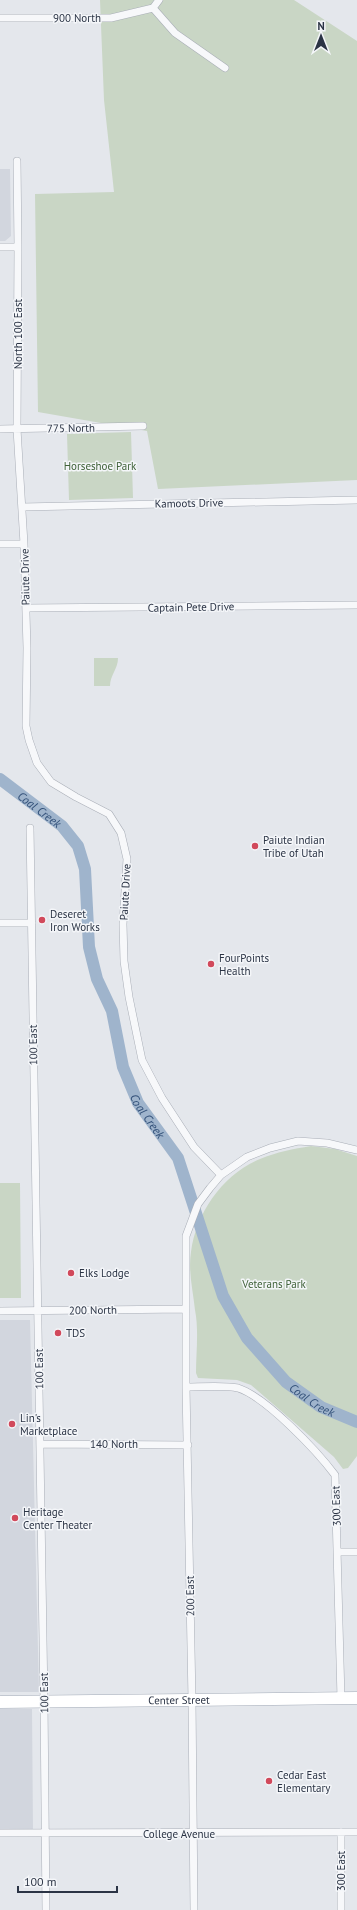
<svg xmlns="http://www.w3.org/2000/svg" width="357" height="1910" font-family="'PT Sans',sans-serif">
<style>
.built{fill:#d2d6de}
.green{fill:#c9d6c5}
.lines{fill:none;stroke-linecap:round;stroke-linejoin:round}
.river{stroke:#9fb4cc;stroke-width:12}
.minor-casing{stroke:#a9aeb7;stroke-width:8}
.primary-casing{stroke:#a3abb8;stroke-width:13}
.minor{stroke:#f7f8fa;stroke-width:7}
.primary{stroke:#fff;stroke-width:12}
.poi-dot{fill:#d1495b;stroke:#f4f6f9;stroke-width:1.5}
.labels{text-anchor:middle;dominant-baseline:central;stroke-width:3;stroke-linejoin:round;paint-order:stroke}
.street-label{font-size:11px;fill:#2b3445;stroke:#f4f6f9}
.park-label{font-size:11px;fill:#3f6138;stroke:#f4f6f9}
.poi-label{font-size:11px;fill:#2b3445;stroke:#f4f6f9;text-anchor:start}
.water-label{font-size:12px;font-style:italic;fill:#34527a;stroke:#f4f6f9}
</style>
<rect width="100%" height="100%" fill="#e4e7ec"/>
<path class="built" d="M0,169h10l1,67 -6,5h-5z
M0,1320h30l9,372h-39z
M0,1709h32l1,121 -33,1z"/>
<path class="green" d="M100,0h194l63,41v439l-199,9 -11,-58 -109,-19 -3,-218 79,-2 -10,-92z
M131,432l2,66 -64,2 -2,-66z
M94,658h24c0,11 -8,17 -8,28h-16z
M311,1146l24,3 22,7v300l-9,12 -5,1 -9,-12 -83,-72 -14,-5 -39,-2 -2,-5c0,-20 3,-43 -1,-63 -2,-19 -7,-39 -4,-58 5,-39 32,-78 69,-93 17,-7 33,-10 51,-13z
M0,1183h20l1,115h-21z"/>
<g class="lines">
<path class="river" id="s1" d="M0,779l62,47 16,20 7,23 4,78 8,32 15,32 11,56 15,36 40,55 45,138 24,42 39,44 35,25 36,15"/>
<defs>
<path id="minor" d="M153,8l22,25 50,35
M153,8l6,-8
M0,18h111l42,-10
M17,161l1,86 -1,182 7,115 3,104 -1,78 3,14 8,23 14,19 25,15 33,17 12,19 6,26 -4,65 1,37 5,36 13,63 20,38 32,49 27,28
M0,247h18
M0,429l143,-3
M22,507l335,-7
M0,544h24
M26,608l331,-3
M30,828l14,873 2,209
M0,923h32
M0,1311l186,-2
M186,1387c13,0 40,-2 52,1 28,9 79,63 97,87l6,223
M40,1444l148,1
M337,1552h20
M341,1832v78
M0,1833l357,-1
M194,1910l-2,-210 -6,-313v-151l12,-32 12,-16 11,-13 26,-18 23,-9 28,-7 29,2 30,7"/>
<g id="primary">
<path id="s2" d="M0,1702l357,-4"/>
</g>
</defs>
<use href="#minor" class="minor-casing"/>
<use href="#primary" class="primary-casing"/>
<use href="#minor" class="minor"/>
<use href="#primary" class="primary"/>
</g>
<g class="poi-dot">
<circle cx="255" cy="846" r="4"/>
<circle cx="42" cy="920" r="4"/>
<circle cx="211" cy="964" r="4"/>
<circle cx="71" cy="1273" r="4"/>
<circle cx="58" cy="1333" r="4"/>
<circle cx="12" cy="1424" r="4"/>
<circle cx="15" cy="1518" r="4"/>
<circle cx="269" cy="1781" r="4"/>
</g>
<g class="labels">
<g class="street-label">
<text x="77" y="18">900 North</text>
<text transform="translate(18 334) rotate(-90)">North 100 East</text>
<text transform="translate(71 428) rotate(-1)">775 North</text>
<text transform="translate(189 503) rotate(-1)">Kamoots Drive</text>
<text transform="translate(25 577) rotate(-91)">Paiute Drive</text>
<text transform="translate(191 607) rotate(-1)">Captain Pete Drive</text>
<text transform="translate(125 892) rotate(-87)">Paiute Drive</text>
<text transform="translate(33 1045) rotate(-91)">100 East</text>
<text transform="translate(93 1310) rotate(-1)">200 North</text>
<text transform="translate(39 1369) rotate(-91)">100 East</text>
<text x="114" y="1444">140 North</text>
<text transform="translate(336 1506) rotate(-92)">300 East</text>
<text transform="translate(190 1596) rotate(-91)">200 East</text>
<text transform="translate(44 1693) rotate(-91)">100 East</text>
<text stroke="none"><textPath href="#s2" startOffset="179">Center Street</textPath></text>
<text x="179" y="1834">College Avenue</text>
<text transform="translate(341 1871) rotate(-90)">300 East</text>
</g>
<g class="park-label">
<text x="100" y="466">Horseshoe Park</text>
<text x="274" y="1284">Veterans Park</text>
</g>
<g class="poi-label">
<text x="263" y="840">Paiute Indian<tspan x="263" dy="13">Tribe of Utah</tspan></text>
<text x="50" y="914">Deseret<tspan x="50" dy="13">Iron Works</tspan></text>
<text x="219" y="958">FourPoints<tspan x="219" dy="13">Health</tspan></text>
<text x="79" y="1273">Elks Lodge</text>
<text x="66" y="1333">TDS</text>
<text x="20" y="1418">Lin's<tspan x="20" dy="13">Marketplace</tspan></text>
<text x="23" y="1512">Heritage<tspan x="23" dy="13">Center Theater</tspan></text>
<text x="277" y="1775">Cedar East<tspan x="277" dy="13">Elementary</tspan></text>
</g>
<g class="water-label">
<text stroke="none"><textPath href="#s1" startOffset="50">Coal Creek</textPath></text>
<text stroke="none"><textPath href="#s1" startOffset="386">Coal Creek</textPath></text>
<text stroke="none"><textPath href="#s1" startOffset="722">Coal Creek</textPath></text>
</g>
</g>
<g transform="translate(321 36)" stroke="#f4f6f9" stroke-width="3" paint-order="stroke">
<path d="M0-3L7 15L0 10L-7 15Z" fill="#2b3445"/>
<text y="-6" font-size="11" font-weight="bold" text-anchor="middle" fill="#2b3445">N</text>
</g>
<path d="M18 1886v6h99v-6" fill="none" stroke="#2b3445" stroke-width="2"/>
<text x="24" y="1886" font-size="12" fill="#2b3445" stroke="#f4f6f9" stroke-width="3" paint-order="stroke">100 m</text>
</svg>
